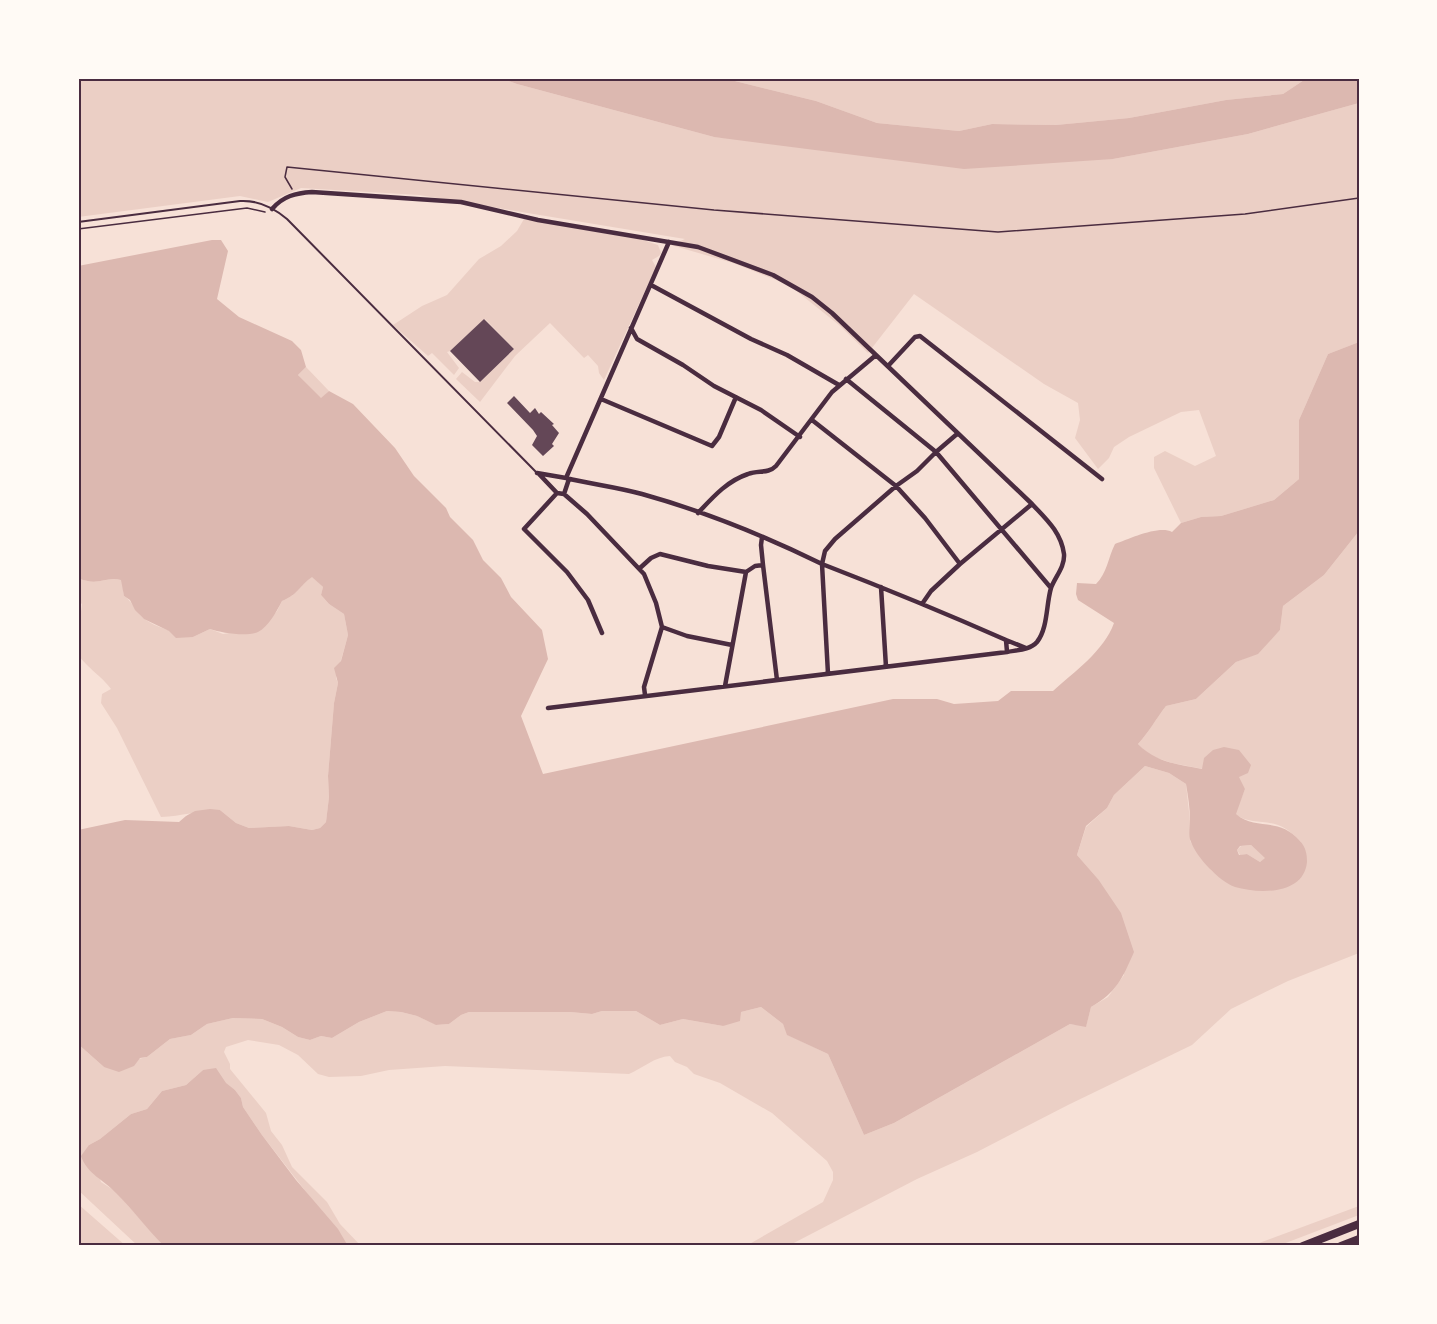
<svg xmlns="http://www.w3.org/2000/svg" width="1437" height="1324" font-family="Mulish,sans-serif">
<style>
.green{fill:#ebcfc5}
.water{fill:#dcb8b0;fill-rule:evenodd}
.building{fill:#644757}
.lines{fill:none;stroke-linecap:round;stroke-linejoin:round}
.path{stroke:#4a2c40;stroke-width:1.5}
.service{stroke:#4a2c40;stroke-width:2}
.minor{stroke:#4a2c40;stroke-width:4.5}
.motorway{stroke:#4a2c40;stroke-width:8}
.neatline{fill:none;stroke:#4a2c40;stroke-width:2}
</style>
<rect width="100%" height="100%" fill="#f7e1d7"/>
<path class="green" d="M78,78h423l16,6 197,53 399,22 135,-25 111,-31v239l-31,12 -29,66v59l-25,21 -53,16 -20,1 -20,6 -27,-55v-11l11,-6 30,15 21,-10 -17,-46 -18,2 -52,25 -15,10 -5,11 -11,11 -23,-31 5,-18 -2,-17 -34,-19 -130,-90 -46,59 -29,-28 -50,-40 -56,-22 -62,-18 14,-6 -266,-44 -118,-7 -33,14 -28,-6 -162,21z
M723,78h584l-24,16 -57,6 -97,18 -73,7 -64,-1 -33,7 -82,-8 -61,-22z
M524,219l119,21 15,5 3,8 -2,3 -7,4 4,7 -52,113 -5,-7 -1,-7 -10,-11 -4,3 -34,-35 -35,33 -35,46 -24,-23 6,-7 13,10h5l34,-33 -29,-30 -35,32 -3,1 12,16 -5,7 -22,-22 -4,3 -35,-31 29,-19 25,-11 32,-36 22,-13 16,-15z
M306,367l23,24 -8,8 -23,-24z
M1359,531v422l-71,28 -57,28 -39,36 -124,60 -91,47 -60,27 -129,67h-42l77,-44 10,-22v-8l-6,-11 -55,-48 -52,-30 -26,-9 -7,-7 -12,-5 -5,-6c-16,1 -27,12 -41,18l-184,-8 -56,4 -28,6 -32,1 -11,-3 -20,-19 -19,-10 -31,-5 -22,7 -2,5 6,12v5l36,44 5,18 11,14 10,22 35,35 13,22 21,22h-13l-86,-111 -19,-28 -2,-9 -6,-8 -32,-20 -17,15 -24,6 -15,18 -16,5 -31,25 -11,6 12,37 14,9 49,55h-26l-60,-56v-146l26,23 43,-10 23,-18 21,-4 16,-11 26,-6 29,1 20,8 16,10 12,3 11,-4 11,2 27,-16 28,-11 14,1 16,4 20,9 12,-1 12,-9 8,-3h101l22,2 10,-3h34l24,14 23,-6 40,7 18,-14 20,-5 22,17 5,11 40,19 36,81 30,-12 176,-99 16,2 5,-19 17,-10 16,-22 -26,-96 -21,-24 9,-28 21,-19 7,-13 31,-29 24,7 17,11 4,37v20l11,17 11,13 22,15 67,-44c-7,-7 -13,-13 -23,-17 -15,-5 -30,-1 -43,-11l10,-25 -42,-20 -31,-6 -21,-7 -13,-12c11,-12 18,-25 28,-38l30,-7 40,-37 22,-9 22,-23 3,-24 41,-31z
M312,576l11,11 -2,8 8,9 15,10 4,21 -12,43 2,5 -4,20 -6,73 1,21 -3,25 -6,6 -8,2 -23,-4 -40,2 -13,-5 -16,-13c-21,1 -39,6 -59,7l-44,-89 -16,-25 1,-9 9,-5c-8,-12 -29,-25 -33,-36 -4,-13 3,-36 4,-49l-4,-3v-23c20,9 28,-2 44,2l2,16c8,5 11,15 19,22 13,10 34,15 50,19l17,-8 13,5 40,-6 14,-17 5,-10c17,-7 16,-14 30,-25z
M1251,845l15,13 -6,4 -13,-8 -7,1 -3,-5 4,-4z
M78,1204l48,42h-48z
M1359,1206v9l-76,29 -7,2h-25z"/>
<path class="water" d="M501,78h222l93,23 61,22 82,8 33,-7 64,1 73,-7 97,-18 57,-6 24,-16h52v25l-111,31 -135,25 -149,10 -250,-32 -197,-53z
M212,240h9l7,11 -11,48 22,18 53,24 9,9 5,17 -8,8 23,23 8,-7 24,13 42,44 19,28 32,32 4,9 23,23 10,20 18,18 10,19 31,33 6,29 -27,57 22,58 350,-75h44l17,5 44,-3 13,-10h42c21,-19 51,-40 61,-68l-36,-23 -2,-6 1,-11 19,1c11,-11 12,-26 19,-40 14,-5 44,-19 57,-12l9,-9 20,-6 20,-1 53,-16 25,-21v-59l29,-66 31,-12v189l-35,44 -41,31 -3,24 -22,24 -22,8 -40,37 -30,7c-10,13 -17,26 -28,38 19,19 39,20 64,25l2,-11 9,-8 11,-3 15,3 12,15 -3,8 -9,4 6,12 -9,25c19,17 43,2 64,27 6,7 7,13 7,21 -3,33 -48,32 -72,25 -16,-6 -38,-29 -44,-45 -3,-6 -1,-15 -1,-22 0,-12 -2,-24 -4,-36l-17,-11 -24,-7 -31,29 -7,13 -21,18 -9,29 21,24 23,34 13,39c-12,27 -17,40 -43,55l-5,20 -16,-3 -176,99 -30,12 -36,-81 -41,-19 -4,-11 -22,-17 -20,5 -1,9 -17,5 -40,-7 -23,6 -24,-14h-34l-10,3 -22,-2h-101l-8,3 -12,9 -13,1 -19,-9 -16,-4 -14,-1 -28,11 -27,16 -11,-2 -11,4 -12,-3 -16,-10 -20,-8 -29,-1 -26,6 -16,11 -21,4 -23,18 -7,1 -6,8 -15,6 -15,-5 -26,-23v-214l47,-10 54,2 7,-6 9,-5 15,-2 10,1 16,13 13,5 40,-2 23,4 8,-2 6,-6 3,-25 -1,-21 6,-73 4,-20 -4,-15 7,-7 7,-26 -4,-21 -15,-10 -8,-9 2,-8 -11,-10c-13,9 -13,17 -30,24 -5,10 -14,26 -24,31 -12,5 -36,1 -48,-3l-17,8 -17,1 -7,-7 -25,-12 -9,-9 -5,-10 -6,-4 -3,-16c-15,-4 -23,7 -43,-2v-312zM1251,845l14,13 -5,4 -13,-8 -8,1 -2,-5 3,-4z
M216,1068l10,15 9,7 6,8 2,9 19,28 34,45 42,49 10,17h-184c-17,-17 -31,-36 -48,-53 -12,-13 -29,-19 -35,-37l8,-11 11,-6 31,-25 16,-5 15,-18 24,-6 17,-15z"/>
<path class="building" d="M484,319l30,30 -34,33 -30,-31z
M514,396l16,17 5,-5 4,6 2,-2 13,12 -2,1 7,8 -7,11 2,2 -11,10 -11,-11 5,-9 -4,-6 -26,-27z"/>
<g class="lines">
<path class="path" d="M292,189l-7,-12 2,-10 427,43 284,22 247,-18 114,-16
M78,229l169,-21 18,4"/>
<path class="service" d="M78,222l162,-21c17,-1 34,7 47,18l250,254"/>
<path class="minor" d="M272,209c11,-13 24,-16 40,-17l149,10 77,18 160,27 75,28 39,22 20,16 200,191c14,15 29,28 32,50 1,13 -9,23 -13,34 -5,17 -3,40 -14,54 -7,8 -20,8 -30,10l-459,56
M651,285l100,54 36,16 52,30
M631,328l6,11 46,26 31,21 47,24 39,27
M888,366l27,-29 5,-1 182,143
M601,399l111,47 7,-9 17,-40
M812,420l84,66 21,-15 19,-19 -90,-73
M957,434l-21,18 115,136
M537,473l29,5 103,-236
M539,474l18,19 7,1 23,20 57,60 12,29 6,24 -18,60 1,8
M566,478c25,6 51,9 76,16 61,17 123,42 180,70l6,110
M557,493l-33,36 43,43 21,28 14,33
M564,494l5,-15
M698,513c15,-16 29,-32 50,-39 11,-4 20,0 28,-8l56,-74 44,-37
M762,537l-1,8 2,20 14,115
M960,564l72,-60
M640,568l11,-10 9,-4 48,12 38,6
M881,587l5,80
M922,604l9,-13 29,-27 -35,-46 -29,-32 -61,53 -10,12 -3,13c62,24 123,49 184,76l1,12
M662,627l25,9 45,9
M1006,640l20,8
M725,686l21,-114 9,-6 8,-1"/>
<path class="motorway" d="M1303,1246l56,-22
M1341,1246l18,-7"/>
</g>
<rect width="1437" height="1324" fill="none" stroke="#fffaf5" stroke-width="159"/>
<rect x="80" y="80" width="1278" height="1164" class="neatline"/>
</svg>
